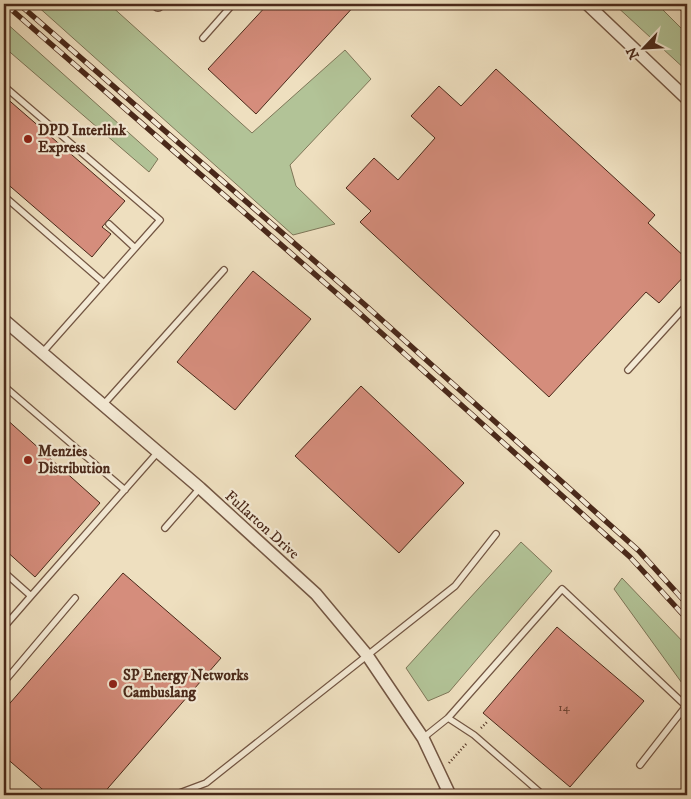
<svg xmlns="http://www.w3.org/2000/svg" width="691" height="799" font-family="'IM FELL DW Pica',serif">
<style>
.green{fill:#b2c397;stroke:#7e7658}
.building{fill:#d58d7c;stroke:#4a291a}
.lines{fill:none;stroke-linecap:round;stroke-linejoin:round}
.service-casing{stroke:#735643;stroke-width:8}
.minor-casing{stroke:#735643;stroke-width:14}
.path{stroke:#4a291a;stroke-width:2.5;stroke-dasharray:1 2.5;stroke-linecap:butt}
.service{stroke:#f4ead5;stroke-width:5.5}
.minor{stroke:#f4ead5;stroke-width:11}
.rail-casing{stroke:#4a291a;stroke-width:5.5}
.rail{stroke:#f4ead5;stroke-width:4;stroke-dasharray:11;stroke-linecap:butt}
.poi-dot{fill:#8f2418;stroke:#f4ead5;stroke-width:2}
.labels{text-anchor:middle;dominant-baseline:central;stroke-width:4.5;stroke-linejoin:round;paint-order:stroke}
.number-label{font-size:12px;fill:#6d4232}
.poi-label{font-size:15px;font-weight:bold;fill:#4a291a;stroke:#f4ead5;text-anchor:start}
.street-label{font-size:15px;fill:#4a291a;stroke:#f4ead5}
</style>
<rect width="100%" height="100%" fill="#eedfbf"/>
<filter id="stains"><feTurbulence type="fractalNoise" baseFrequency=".004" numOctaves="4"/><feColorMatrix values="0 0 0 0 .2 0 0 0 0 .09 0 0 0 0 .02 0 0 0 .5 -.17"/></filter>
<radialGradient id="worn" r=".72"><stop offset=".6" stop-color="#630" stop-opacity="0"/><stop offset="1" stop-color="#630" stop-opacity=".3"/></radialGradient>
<path class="green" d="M35,4h74l143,129 93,-83 26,29 -81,86 6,21 39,38 -42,11z
M614,4h43l30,30v37z
M4,21l154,138 -9,13 -145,-125z
M521,542l31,29 -103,121 -21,9 -22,-33z
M622,578l65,68v44l-73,-101z"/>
<path class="building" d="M268,4h88l-100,110 -48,-45z
M674,4h13v12z
M496,69l159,146 -7,8 39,36v14l-28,30 -13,-11 -97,105 -189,-175 11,-11 -25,-23 28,-30 24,22 37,-42 -24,-22 28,-30 22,20z
M4,96l121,105 -23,26 9,7 -19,23 -88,-76z
M253,271l58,48 -76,91 -58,-48z
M361,386l103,97 -65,70 -104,-97z
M4,417l96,86 -65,74 -31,-28z
M123,573l98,85 -119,137h-53l-45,-39v-46z
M557,627l87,74 -74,86 -87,-74z"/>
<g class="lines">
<defs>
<path id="service" d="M203,38l30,-34
M4,86l156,134 -118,133
M4,196l100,87
M109,224l26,24
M628,370l59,-65
M4,386l121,104
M103,405l121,-135
M165,528l35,-40
M4,572l27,24 127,-144
M4,627l27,-31
M4,682l71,-84
M448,718l26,17 69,60
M423,738l25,-20 114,-129 124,117 -46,59
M4,794l1,1
M174,795l32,-12 249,-197 41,-52
M335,795h14
M434,795l14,-6"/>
<path id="minor" d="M587,4l100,95
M158,5l1,-1
M4,320l196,168 116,106 51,61 56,83 27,57"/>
</defs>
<use href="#service" class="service-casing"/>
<use href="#minor" class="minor-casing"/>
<path class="path" d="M481,728l6,-6
M449,763l18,-20"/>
<use href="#service" class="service"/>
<use href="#minor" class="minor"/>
<defs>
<path id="rail" d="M5,4l352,307 273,246 57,62
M19,4l345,300 275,247 48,53"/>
</defs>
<use href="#rail" class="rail-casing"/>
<use href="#rail" class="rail"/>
</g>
<g class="poi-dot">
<circle cx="28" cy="139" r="5"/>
<circle cx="28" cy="460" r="5"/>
<circle cx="113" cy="684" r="5"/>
</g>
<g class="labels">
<g class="number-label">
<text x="564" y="707">14</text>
</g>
<g class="poi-label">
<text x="38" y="130">DPD Interlink<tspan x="38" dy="17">Express</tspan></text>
<text x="38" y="451">Menzies<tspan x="38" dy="17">Distribution</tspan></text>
<text x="123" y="675">SP Energy Networks<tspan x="123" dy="17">Cambuslang</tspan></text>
</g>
<g class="street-label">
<text transform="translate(262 525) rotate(42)">Fullarton Drive</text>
</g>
</g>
<rect width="691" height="799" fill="none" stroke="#eedfbf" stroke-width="20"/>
<rect x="5" y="5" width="681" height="789" fill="none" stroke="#4a291a" stroke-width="2.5"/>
<rect x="10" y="10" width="671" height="779" fill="none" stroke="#4a291a"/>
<g transform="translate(644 48) rotate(245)" stroke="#f4ead5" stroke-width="4" paint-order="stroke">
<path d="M0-4L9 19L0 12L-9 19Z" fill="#4a291a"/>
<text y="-8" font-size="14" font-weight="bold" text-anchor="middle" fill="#4a291a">N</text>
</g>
<rect width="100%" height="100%" filter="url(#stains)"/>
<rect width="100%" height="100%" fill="url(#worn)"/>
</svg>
